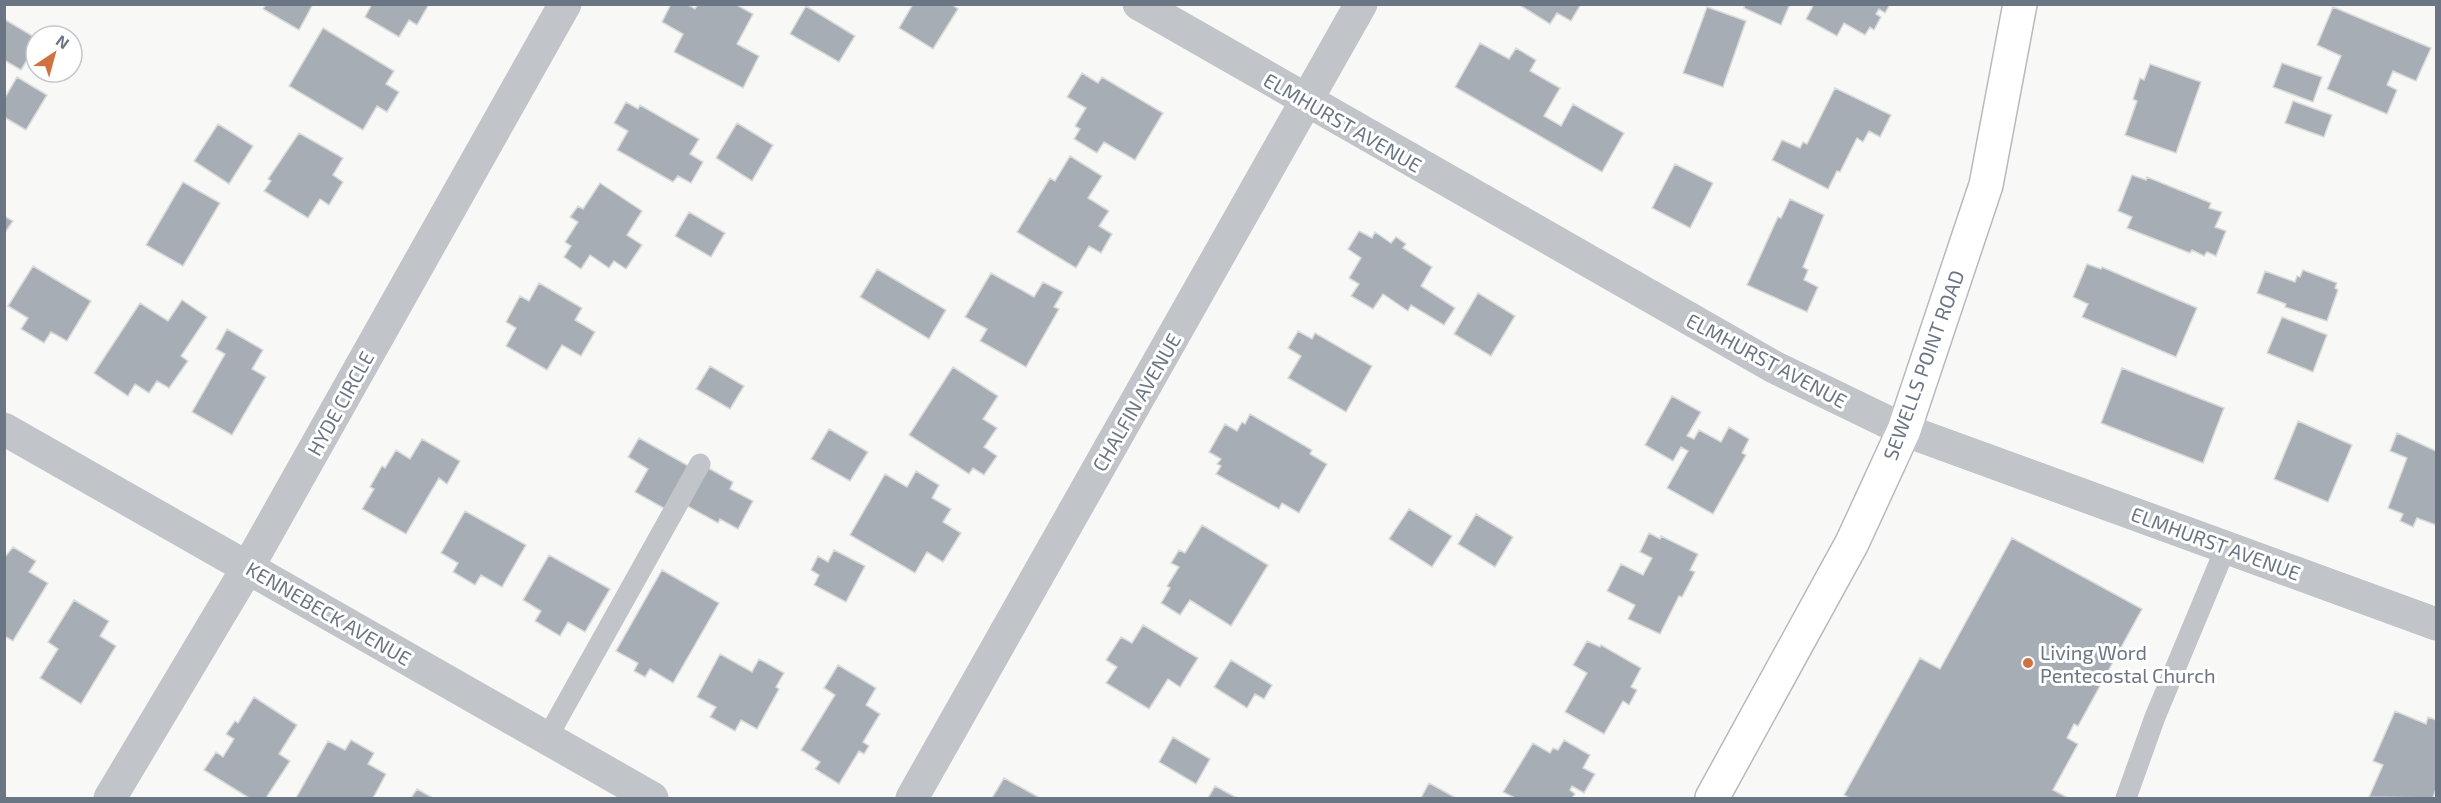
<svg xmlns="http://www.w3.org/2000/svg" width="2441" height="803" font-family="'Exo 2',sans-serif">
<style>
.building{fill:#a7adb4;stroke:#dadad9;stroke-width:1.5}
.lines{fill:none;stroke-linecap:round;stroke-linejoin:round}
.secondary-casing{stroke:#b6b9be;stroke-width:36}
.lane{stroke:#c1c4c8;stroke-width:21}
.street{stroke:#c1c4c8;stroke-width:33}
.secondary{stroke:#fff;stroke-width:33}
.poi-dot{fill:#d0723f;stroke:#fff;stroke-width:2}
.labels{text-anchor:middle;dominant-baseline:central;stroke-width:6;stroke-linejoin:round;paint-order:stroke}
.street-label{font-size:20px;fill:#6b7684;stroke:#fff}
.poi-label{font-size:20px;fill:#6b7684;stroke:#fff;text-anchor:start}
</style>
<rect width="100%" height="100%" fill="#f8f9f7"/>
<path class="building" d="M266,4h47l-14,26 -36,-21z
M372,4h57l-12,21 -8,-5 -10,17 -34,-20z
M671,4h16l8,5 3,-5h37l18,10 -16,30 22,12 -16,32 -69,-36 9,-18 -21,-12z
M913,4h38l7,5 -25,40 -34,-21z
M1518,4h63l-10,17 -14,-8 -7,11z
M1745,4h45l-9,21 -37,-17z
M1814,4h76l-5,9 -6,-4 -3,5 5,3 -7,13 -4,-3 -5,8 -21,-12 -7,13 -31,-17z
M806,6l49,30 -16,26 -49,-28z
M1707,7l39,14 -23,66 -40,-14z
M2333,7l98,41 -15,33 -23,-10 -6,14 10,5 -10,24 -60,-25 14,-33 -24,-11z
M4,19l32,19v7l-15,25 -17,-10z
M323,28l71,43 -8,13 13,8 -12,20 -10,-6 -14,24 -74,-44z
M1480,43l29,16 7,-11 20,12 -6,11 30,17 -16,28 17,10 12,-22 51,29 -22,39 -147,-85z
M2282,63l40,14 -9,25 -40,-15z
M2150,64l51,18 -25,71 -51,-18 12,-34 -4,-2 7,-21 4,2z
M1082,73l16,10 4,-6 61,36 -28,47 -31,-18 -7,11 -23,-14 6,-10 -5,-3 11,-18 -19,-11z
M17,77l30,18 -21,35 -22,-13v-18z
M1835,88l56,27 -11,22 -11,-6 -6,11 -6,-4 -17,34 -3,-1 -9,18 -56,-29 10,-20 18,8 3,-6 4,2z
M2293,101l39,14 -8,22 -39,-14z
M626,102l12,7 2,-4 59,34 -9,15 13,8 -12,21 -13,-7 -5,6 -56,-32 11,-19 -14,-8z
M737,123l36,22 -21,36 -36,-23z
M218,124l35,22 -24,38 -35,-23z
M299,133l44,25 -10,17 10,7 -14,23 -9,-6 -12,19 -44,-27 7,-10 -3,-2z
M1070,156l32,20 -14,22 21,13 -10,15 13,8 -11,19 -12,-7 -13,22 -59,-36 33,-54 5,3z
M1675,164l38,19 -23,45 -38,-20z
M2132,175l14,5 1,-3 64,26 -2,5 13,4 -7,15 11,4 -10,25 -9,-4 -3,4 -12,-6 -2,3 -63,-25 5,-11 -14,-6z
M183,182l37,21 -37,63 -37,-21z
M600,183l42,28 -15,24 15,10 -16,24 -12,-8 -5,7 -19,-13 -9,14 -17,-12 7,-11 -6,-4 13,-20 -8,-5 8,-11 5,3z
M1790,199l34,16 -21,52 5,3 -4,10 14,7 -11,25 -60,-27 31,-68 3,1z
M689,212l36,21 -14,24 -36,-21z
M4,216l9,5 -9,13z
M1359,231l13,7 3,-6 16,11 5,-6 10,7 -3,4 29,19 -11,19 34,22 -11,17 -33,-20 -3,6 -25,-17 -10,15 -22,-13 8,-12 -10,-6 12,-20 -13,-9z
M2087,264l14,5 1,-2 95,41 -21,49 -94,-40 6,-13 -15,-7z
M33,266l58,35 -24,40 -16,-9 -7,11 -23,-14 7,-11 -20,-12z
M877,269l69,41 -17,29 -69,-42z
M2303,270l34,13 -2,5 3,2 -11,31 -42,-14 1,-3 -29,-11 8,-22 30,11 2,-6 3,1z
M991,273l43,24 9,-15 20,10 -9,15 5,2 -33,58 -46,-26 7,-12 -22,-12z
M539,283l43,25 -7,12 20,12 -14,24 -19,-11 -15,25 -41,-24 10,-18 -10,-6 14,-26 9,5z
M1478,293l37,23 -24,40 -37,-22z
M182,300l25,17 -26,39 7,5 -19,27 -12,-7 -8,12 -14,-9 -7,12 -34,-23 46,-70 28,18z
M2282,317l45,18 -14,37 -46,-19z
M227,329l36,21 -11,19 14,8 -34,58 -40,-23 33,-58 -9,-5z
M1298,331l14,8 3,-6 57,33 -26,46 -58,-34 13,-22 -13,-8z
M710,366l34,20 -14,23 -34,-20z
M953,367l45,29 -15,23 14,9 -13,19 13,9 -13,19 -11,-7 -4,6 -60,-39z
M2122,368l102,40 -21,55 -102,-40z
M1672,396l29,16 -14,24 7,3 5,-9 22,12 8,-15 20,12 -7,14 4,2 -33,59 -46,-26 21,-37 -7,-4 -8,14 -28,-16z
M1250,414l62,36 -2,4 17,10 -28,49 -17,-10 -3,6 -63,-35 5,-8 -4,-2 4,-5 -12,-7 16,-28 12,7 5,-9 3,2z
M2298,421l54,24 -24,57 -54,-23z
M829,429l39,23 -18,29 -39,-22z
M2397,433l39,18v74l-19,-7 -4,9 -13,-6 3,-7 -15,-6 19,-50 -17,-7z
M639,438l53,30 -25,42 -32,-18 13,-23 -20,-12z
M422,439l38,22 -13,23 -8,-6 -33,56 -44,-25 12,-20 -4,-2 12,-21 3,2 11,-18 14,9z
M703,465l30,17 -3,7 23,12 -15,28 -18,-10 -2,4 -36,-20z
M916,471l23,14 -7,13 19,11 -8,13 18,11 -18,29 -16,-10 -12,21 -65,-38 35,-61 22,13z
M1409,509l43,27 -20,31 -43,-28z
M465,511l61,34 -24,42 -21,-12 -6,10 -22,-13 5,-9 -17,-10z
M1476,514l37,23 -18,30 -37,-23z
M1202,525l66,40 -37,61 -41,-26 -10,15 -19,-12 9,-15 -3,-2 12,-19 -8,-4 8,-13 6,3z
M1649,533l11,6 1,-3 37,18 -8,16 5,2 -13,25 -3,-1 -19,38 -32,-15 7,-14 -28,-14 14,-27 22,11 9,-17 -12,-6z
M2012,538l130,71 -64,117 -4,-2 -7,14 11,6 -25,46 15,8h-219l-5,-3 76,-137 20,11z
M13,547l23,14 -7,11 19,11 -35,58 -9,-5v-78z
M834,550l31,16 -19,36 -32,-17 5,-10 -8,-5 7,-14 10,6z
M549,555l61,34 -25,43 -17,-10 -8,14 -25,-15 6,-10 -18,-11z
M662,570l57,33 -46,80 -23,-14 -5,8 -11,-6 4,-8 -22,-12z
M74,600l35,21 -9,15 16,10 -35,58 -41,-26 18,-29 -10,-7z
M1143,625l55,33 -18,29 -12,-8 -19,30 -43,-26 11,-16 -11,-7 15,-23 11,6z
M1587,641l13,6 1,-2 40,23 -10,19 6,3 -8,15 -6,-4 -19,33 -39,-22 22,-39 -14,-8z
M720,654l32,18 7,-13 25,14 -8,14 3,2 -22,40 -16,-9 -6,11 -25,-14 6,-10 -19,-10z
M1231,660l41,25 -8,14 -9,-5 -8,14 -33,-21z
M838,665l38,23 -10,17 14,9 -17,28 6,4 -5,8 -5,-3 -20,33 -24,-15 5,-7 -19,-12 34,-55 -11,-7z
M254,697l43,28 -18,29 11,7 -24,37h-17l-45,-28 12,-18 7,5 11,-18 -8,-5 9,-13 3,2z
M2395,711l31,13 2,-7 8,3v69l-3,9 -64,-1 14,-32 -10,-4z
M1173,737l37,22 -14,25 -37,-22z
M351,740l23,13 -6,11 18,10 -13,24h-77l32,-57 17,9z
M1564,740l26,15 -7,13 12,6 -11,19 -12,-7 -2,4 5,4 -3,4h-57l-12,-6 30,-49 17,10 3,-5 5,2z
M1004,778l36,20h-48z
M1429,783l27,15h-35z
M1215,786l22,12h-29z
M417,789l16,9h-22z"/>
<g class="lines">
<defs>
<path id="secondary" d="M1712,798l140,-255 52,-113 82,-245 34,-181"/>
</defs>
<use href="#secondary" class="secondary-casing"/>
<path class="lane" d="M547,738l153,-274
M2126,798l29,-81 71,-170"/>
<path class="street" d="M1139,4l635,363 130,63 532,194
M4,429l648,369
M110,798l138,-231 317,-563
M912,798l449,-794"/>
<use href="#secondary" class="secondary"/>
</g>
<circle class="poi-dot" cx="2028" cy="663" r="6"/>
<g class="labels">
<g class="street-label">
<text transform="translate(1343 122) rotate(30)">ELMHURST AVENUE</text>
<text transform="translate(1767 360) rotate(28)">ELMHURST AVENUE</text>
<text transform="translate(1923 365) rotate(-70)">SEWELLS POINT ROAD</text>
<text transform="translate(1136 402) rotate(-60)">CHALFIN AVENUE</text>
<text transform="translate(340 403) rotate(-61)">HYDE CIRCLE</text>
<text transform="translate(2216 543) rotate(20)">ELMHURST AVENUE</text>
<text transform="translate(329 613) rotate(30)">KENNEBECK AVENUE</text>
</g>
<g class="poi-label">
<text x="2040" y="652">Living Word<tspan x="2040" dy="23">Pentecostal Church</tspan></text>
</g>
</g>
<rect width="2441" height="803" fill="none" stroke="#6b7684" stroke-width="12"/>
<g transform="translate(54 54) rotate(36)"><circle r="28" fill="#ffffff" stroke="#c4c8ce" stroke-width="1.5"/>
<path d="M0-4.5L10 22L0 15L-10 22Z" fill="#d0723f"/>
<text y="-9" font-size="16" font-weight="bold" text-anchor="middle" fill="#6b7684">N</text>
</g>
</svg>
